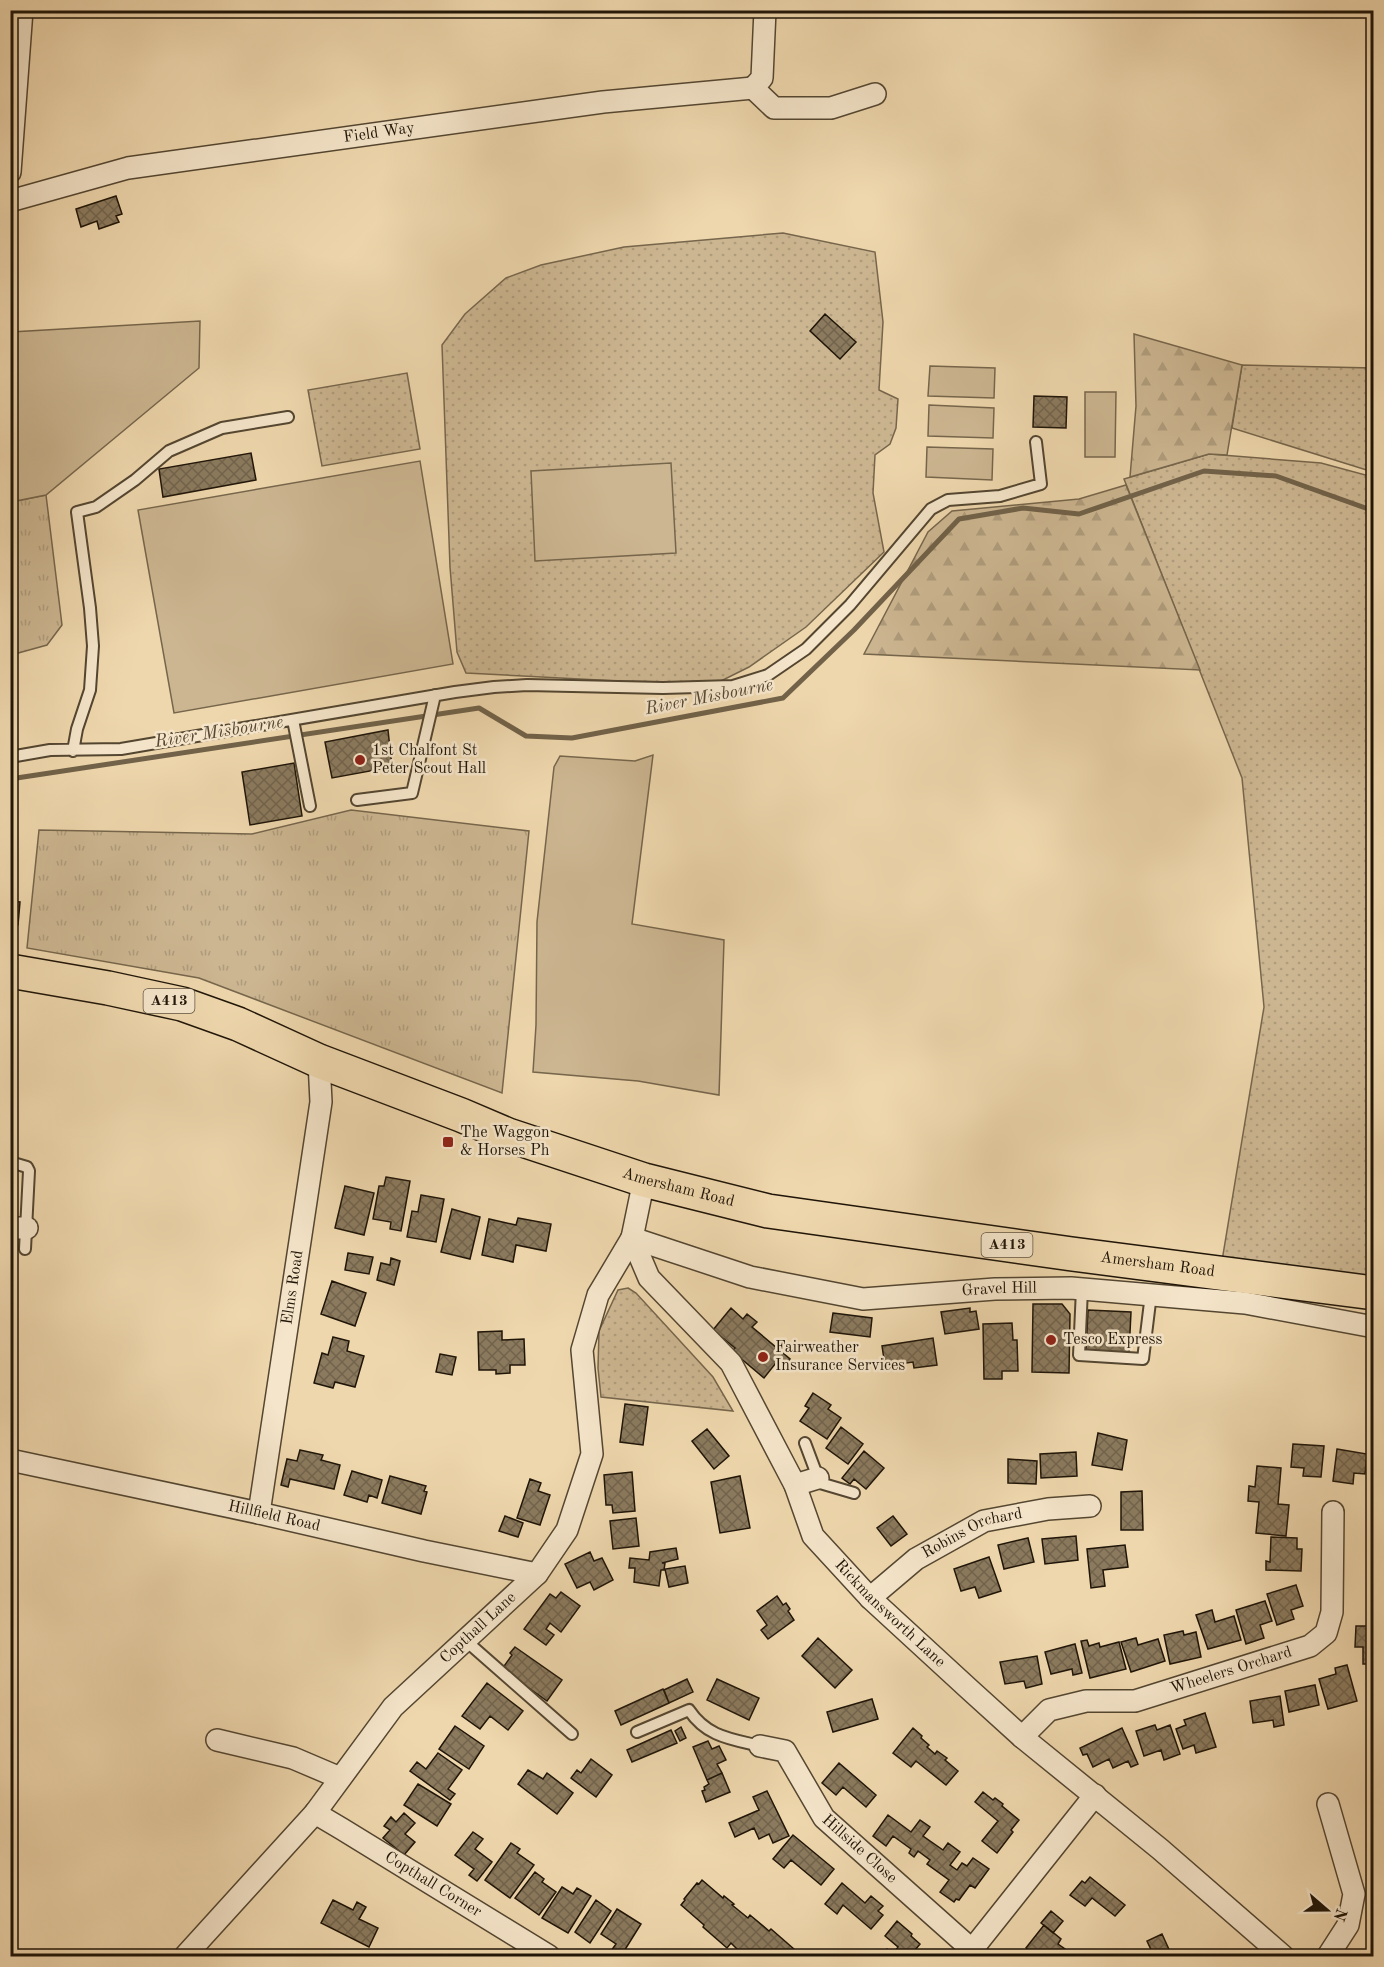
<svg xmlns="http://www.w3.org/2000/svg" width="1384" height="1967" font-family="'Old Standard TT',serif">
<style>
.grass{fill:url(#grass-dots);stroke:#76664c;stroke-width:1.5}
.forest{fill:url(#forest-firs);stroke:#76664c;stroke-width:1.5}
.park{fill:url(#park-tufts);stroke:#76664c;stroke-width:1.5}
.garden{fill:#ccb691;stroke:#76664c;stroke-width:1.5}
.lines{fill:none;stroke-linecap:round;stroke-linejoin:round}
.stream{stroke:#716249;stroke-width:5}
.building{fill:url(#building-cross-hatch);stroke:#1f1508;stroke-width:1.5}
.lane-casing{stroke:#534631;stroke-width:14}
.street-casing{stroke:#534631;stroke-width:24}
.highway-casing{stroke:#1f1508;stroke-width:36}
.lane{stroke:#f5e5ca;stroke-width:10}
.street{stroke:#f5e5ca;stroke-width:21}
.highway{stroke:#efd7ad;stroke-width:33}
.poi-dot{fill:#8f2418;stroke:#f5e5ca;stroke-width:2}
.labels{text-anchor:middle;dominant-baseline:central;stroke-width:5;stroke-linejoin:round;paint-order:stroke}
.shield{fill:#f5e5ca;stroke:#5f5342;stroke-width:1.5}
.shield-label{font-size:15px;font-weight:bold;fill:#1f1508}
.street-label{font-size:16px;fill:#1f1508;stroke:#f5e5ca}
.poi-label{font-size:16px;fill:#1f1508;stroke:#f5e5ca;text-anchor:start}
.water-label{font-size:18px;font-style:italic;fill:#564834;stroke:#f5e5ca}
</style>
<defs>
<pattern id="grass-dots" width="8" height="8" patternUnits="userSpaceOnUse" patternTransform="scale(1.5)"><rect width="8" height="8" fill="#ccb691"/><path d="M2 2h.1M6 6h.1" fill="none" stroke="#af9c7c" stroke-width="1.8" stroke-linecap="round"/></pattern>
<pattern id="forest-firs" width="22" height="20" patternUnits="userSpaceOnUse" patternTransform="scale(1.5)"><rect width="22" height="20" fill="#ccb691"/><path d="M5 1l3.5 6h-7zM16 11l3.5 6h-7z" fill="#af9c7c"/></pattern>
<pattern id="park-tufts" width="24" height="20" patternUnits="userSpaceOnUse" patternTransform="scale(1.5)"><rect width="24" height="20" fill="#ccb691"/><path d="M3 7l-1-3M5 7V3M7 7l1-3M15 17l-1-3M17 17v-4M19 17l1-3" fill="none" stroke="#af9c7c"/></pattern>
<pattern id="building-cross-hatch" width="8" height="8" patternUnits="userSpaceOnUse" patternTransform="scale(1.5)"><rect width="8" height="8" fill="#8b7a5e"/><path d="M0 0l8 8M0 8l8-8" fill="none" stroke="#71634c"/></pattern>
</defs>
<rect width="100%" height="100%" fill="#efd7ad"/>
<filter id="stains"><feTurbulence type="fractalNoise" baseFrequency=".00333" numOctaves="4"/><feColorMatrix values="0 0 0 0 .2 0 0 0 0 .09 0 0 0 0 .02 0 0 0 .5 -.17"/></filter>
<radialGradient id="worn" r=".72"><stop offset=".6" stop-color="#630" stop-opacity="0"/><stop offset="1" stop-color="#630" stop-opacity=".3"/></radialGradient>
<path class="grass" d="M783,233l92,19 8,70 -4,68 19,9 -2,29 -6,16 -15,11 -2,38 11,59 -78,75 -57,40 -32,16 -99,-2 -152,-8 -9,-21 -7,-85 -8,-222 23,-31 41,-36 35,-13 83,-18z
M1242,365l131,3v104l-141,-44z
M407,373l13,76 -98,17 -14,-76z
M1209,454l112,9 52,14v816l-153,-20 44,-266 -22,-229 -118,-299z
M628,1288l8,5 77,84 20,34 -132,-14 -3,-29 1,-37 19,-41z"/>
<path class="forest" d="M1134,334l108,31 -15,90 -18,-1 -79,23 6,-71z
M1126,485l74,185 -336,-16 64,-122 24,-21 127,-12z"/>
<path class="park" d="M46,495l16,130 -15,20 -36,10v-153z
M351,810l178,21 -27,262 -303,-115 -172,-30 12,-118 213,4z"/>
<path class="garden" d="M200,321l-1,47 -153,127 -35,7v-170z
M930,366l65,2 -1,30 -66,-2z
M1085,392h31l-1,65h-30z
M929,405l65,3 -1,30 -65,-2z
M927,447l66,2 -1,31 -66,-3z
M420,461l33,203 -279,49 -36,-203z
M671,463l5,90 -141,8 -4,-90z
M653,755l-21,169 92,16 -5,155 -81,-14 -105,-9 3,-47 1,-103 17,-155 6,-11 75,5z"/>
<g class="lines">
<path class="stream" d="M10,779l469,-71 47,28 46,2 211,-40 71,-68 105,-111 64,-11 56,6 125,-43 72,5 98,35"/>
</g>
<path class="building" d="M116,196l6,18 -6,2 3,6 -20,7 -2,-8 -16,6 -5,-18z
M825,314l31,28 -16,17 -30,-28z
M1034,396l33,1 -1,31 -33,-1z
M251,453l5,27 -93,17 -4,-28z
M388,730l4,37 -60,11 -7,-36z
M294,763l8,53 -52,9 -8,-53z
M10,901l10,1 -2,23 -8,-1z
M386,1177l24,4 -9,50 -11,-2 1,-7 -18,-3 6,-33h5z
M345,1186l29,7 -10,42 -29,-7z
M421,1195l23,4 -8,43 -29,-5 5,-26 6,1z
M452,1209l28,8 -10,42 -29,-7z
M518,1218l33,6 -5,27 -30,-6 -3,17 -31,-7 7,-36 27,6z
M348,1253l25,4 -4,17 -24,-4z
M391,1258l9,3 -6,24 -17,-5 4,-17 9,2z
M332,1281l34,12 -11,33 -34,-12z
M1033,1304h29l8,10 -1,59 -37,-1z
M731,1308l12,11 4,-5 10,8 -5,5 38,32 -4,6 -7,-6 -15,19 -32,-27 3,-3 -22,-18z
M970,1308v4l6,-1 3,18 -34,5 -4,-22z
M1088,1310l43,2 -2,41 -43,-2z
M833,1313l39,5 -2,19 -40,-5z
M1012,1323l1,17h4l1,31h-16v8h-18l-1,-55z
M502,1331v9l22,-1 1,26h-15v8l-14,1v-4h-17l-1,-38z
M333,1337l16,4 -2,10 17,5 -9,31 -20,-5 -2,6 -19,-5 8,-30 6,2z
M933,1338l4,27 -23,3 -1,-6 -28,4 -3,-20z
M440,1354l16,3 -4,18 -16,-3z
M813,1393l18,12 -3,4 13,9 -14,21 -27,-18 9,-13 -4,-2z
M625,1404l23,3 -5,38 -23,-3z
M841,1427l22,17 -15,20 -22,-16z
M707,1429l22,27 -15,13 -22,-28z
M1098,1433l29,7 -5,30 -30,-5z
M1372,1434l2,1v30l-5,-1z
M1293,1444l31,2 -3,31 -18,-1 1,-8 -13,-1z
M1337,1449l30,5 -2,20 -11,-1 -1,11 -20,-3z
M300,1450l23,5 -2,5 19,5 -6,24 -44,-10 -2,8 -7,-2 6,-26 10,2z
M864,1451l20,17 -18,21 -12,-10 -4,5 -8,-6z
M1076,1452l1,24 -36,2 -1,-24z
M1008,1459l29,2 -1,23 -28,-1z
M1257,1466l24,2 -3,36 11,1 -3,31 -30,-3 3,-31 -11,-1 1,-15 6,1z
M352,1471l30,9 -5,18 -8,-3 -2,7 -23,-7z
M632,1472l3,39 -22,2 -1,-8h-6l-2,-30z
M390,1476l36,10 -2,5 3,1 -6,22 -39,-11z
M740,1476l10,52 -30,5 -9,-51z
M530,1479l11,4 -3,8 12,4 -10,30 -23,-7z
M1142,1491l1,39h-22v-38z
M505,1516l18,7 -5,14 -19,-6z
M893,1516l14,18 -16,12 -14,-18z
M636,1518l3,28 -26,3 -3,-28z
M1076,1536l2,24 -33,4 -3,-25z
M1271,1537l26,1v11h5l-1,22 -35,-1v-9l4,1z
M1028,1538l6,24 -30,7 -6,-24z
M1125,1545l3,22 -25,3 2,16 -14,2 -4,-39z
M676,1548l2,11 -16,4h3l-1,7h-3l-2,16 -25,-4 1,-14h-6l1,-10 19,2 1,-8z
M590,1552l4,9 8,-3 11,22 -19,10 -4,-8 -13,6 -12,-24z
M989,1557l12,34 -22,7 -4,-11 -14,4 -7,-22z
M685,1566l3,17 -19,4 -4,-18z
M1296,1585l7,21 -12,4 3,9 -17,6 -10,-31z
M561,1592l19,14 -19,26 -11,-9 -4,6 8,6 -8,10 -22,-16 26,-35 6,4z
M777,1596l6,9 3,-2 4,6 -2,2 6,9 -26,19 -7,-9 6,-5 -10,-14z
M1265,1601l7,20 -12,4 4,13 -18,6 -10,-34z
M1212,1610l3,12 19,-6 7,24 -33,9 -12,-34z
M1356,1626h18v38h-11v-17h-8z
M1183,1631l1,4 12,-3 5,25 -31,7 -6,-29z
M818,1638l34,32 -17,18 -33,-32z
M1136,1638l2,7 20,-6 7,22 -34,11 -10,-30z
M1087,1640l2,6 10,-3 1,4 19,-5 7,27 -36,9 -9,-37z
M1075,1644l7,29 -9,2 -1,-6 -21,5 -6,-22z
M515,1647l47,33 -15,21 -45,-32 10,-14 -2,-2z
M1037,1656l5,28 -16,4 -2,-7 -19,3 -5,-22z
M1347,1665l10,36 -29,8 -9,-30 17,-5 -1,-6z
M687,1679l6,13 -24,11 -5,-13z
M717,1679l42,19 -10,22 -42,-20z
M487,1683l36,28 -15,19 -18,-14 -10,13 -18,-13z
M1315,1685l4,20 -30,7 -4,-21z
M663,1689l6,14 -48,22 -6,-14z
M1280,1696l4,29 -10,2 -1,-7 -20,3 -3,-22z
M872,1699l6,20 -45,13 -6,-20z
M1205,1713l11,34 -20,6 -2,-8 -11,4 -7,-20 10,-4 -2,-5z
M1155,1725l2,5 13,-5 10,29 -16,6 -3,-10 -17,6 -8,-25z
M455,1726l29,20 -15,23 -30,-20z
M681,1727l5,11 -6,3 -5,-10z
M913,1728l9,8 -1,2 8,7 -2,2 8,7 2,-3 10,7 -2,2 13,11 -12,14 -30,-24 -5,6 -18,-14z
M1122,1728l16,36 -7,3 -3,-6 -15,7 -4,-9 -16,8 -6,-13 -4,1 -3,-7z
M671,1730l6,13 -45,19 -5,-12z
M708,1741l4,8 7,-3 7,14 -9,4 5,9 -15,7 -14,-33z
M438,1753l24,17 -14,19 7,5 -5,6 -40,-29 7,-9 9,7z
M591,1759l21,16 -16,22 -25,-19 6,-8 4,3z
M839,1763l37,32 -10,12 -23,-20 -7,8 -14,-12z
M528,1770l15,9 4,-6 26,20 -16,21 -39,-30z
M722,1773l8,19 -24,10 -4,-11 3,-1 -1,-3 5,-3 -2,-4z
M418,1784l33,20 -14,22 -33,-21z
M767,1791l22,45 -16,7 -4,-9 -10,5 -5,-11 -19,9 -6,-14 30,-13 -6,-13z
M983,1792l10,8 2,-2 8,6 -1,2 17,14 -8,10 2,2 -16,21 -15,-12 16,-20 -23,-19z
M404,1813l11,10 -10,11 10,8 -11,13 -21,-17 7,-8 -6,-4 7,-9 5,5z
M888,1815l23,17 9,-12 10,7 -7,9 20,14 5,-7 12,9 -10,13 7,5 5,-7 5,3 6,-8 16,11 -14,19 -5,-3 -11,15 -3,-1 -2,3 -14,-10 9,-12 -22,-16 3,-4 -12,-9 -4,6 -5,-4 2,-4 -18,-13 -7,10 -13,-10z
M473,1832l10,7 -8,10 17,13 -15,19 -8,-6 5,-6 -19,-14z
M793,1835l41,34 -13,16 -30,-25 -7,8 -11,-9z
M511,1843l9,6 -3,4 17,12 -24,33 -25,-18z
M535,1872l9,7 -2,3 14,10 -17,23 -24,-17z
M1090,1877l35,28 -10,11 -23,-18 -7,8 -15,-11 12,-14 3,2z
M702,1880l21,18 1,-2 10,8 -2,1 16,13 2,-3 19,16 2,-2 31,27 1,-1 3,1h-62l-13,-13 -4,5 -24,-21 1,-2 -23,-20 4,-5 -1,-1 13,-16 2,1z
M842,1883l23,20 6,-7 12,10 -5,5 5,4 -12,14 -28,-24 -6,9 -12,-10z
M562,1887l11,7 4,-6 14,8 -23,37 -26,-15z
M333,1900l20,10 4,-8 9,5 -7,12 19,9 -9,19 -48,-24z
M596,1900l15,11 -21,32 -15,-11z
M617,1909l24,15 -20,32 -10,-5 5,-7 -15,-10z
M1051,1911l12,10 -10,12 -12,-10z
M897,1921l15,13 -1,2 9,8 -10,12h-29l6,-7 6,5 5,-7 -13,-11z
M1044,1925l17,14 -3,5 7,5 -3,5 3,2h-38l4,-4 -5,-4z
M1162,1934l10,22h-18l-7,-15z"/>
<g class="lines">
<defs>
<path id="lane" d="M293,720l17,86
M73,751l4,-22 13,-39 3,-44 -3,-38 -13,-96 19,-5 39,-27 34,-29 53,-23 66,-11
M10,757l40,-7 71,-1 334,-57 39,-5 33,-2 136,3 70,-2 35,-11 38,-26 44,-44 81,-96 17,-9 52,-4 41,-12 -5,-42
M357,800l55,-7 23,-98
M10,1162l17,5 2,4 -4,78
M1082,1289l-3,66 64,4 8,-65
M805,1443l15,40 34,10
M465,1640l107,94
M637,1732l52,-22c18,27 42,29 71,36"/>
<g id="street">
<path d="M753,88l21,20h57l44,-14"/>
<path d="M753,88l9,-10 3,-68"/>
<path d="M10,172l12,-162"/>
<path id="s1" d="M10,201l118,-33 475,-66 150,-14"/>
<path id="s2" d="M644,1180l-12,58 17,40 82,85 64,122 18,51 57,62 99,91 53,48 138,112 123,107"/>
<path d="M10,1228h17"/>
<path id="s3" d="M632,1238l118,39 113,22 132,-10 76,-1 174,15 129,24"/>
<path id="s4" d="M10,1460l249,53 165,38 113,23"/>
<path d="M795,1485l23,-7"/>
<path id="s5" d="M259,1513l62,-411 -2,-41"/>
<path id="s6" d="M870,1598l46,-39 68,-38 64,-12 42,-3"/>
<path id="s7" d="M1022,1737l27,-27 37,-9h49l175,-55 16,-13 6,-21 1,-100"/>
<path d="M217,1740l76,18 47,20"/>
<path id="s8" d="M760,1746l25,5 39,67 155,138"/>
<path id="s9" d="M315,1813l27,16 207,127"/>
<path id="s10" d="M185,1956l130,-143 78,-106 144,-133 30,-44 25,-76 -10,-104 16,-55 34,-57"/>
<path d="M967,1956l128,-161"/>
<path d="M1328,1956l20,-31 6,-31 -26,-90"/>
</g>
<g id="highway">
<path id="s11" d="M10,971l98,17 74,16 56,20 81,37 142,54 47,20 136,45 124,31 304,43 302,39"/>
</g>
</defs>
<use href="#lane" class="lane-casing"/>
<use href="#street" class="street-casing"/>
<use href="#highway" class="highway-casing"/>
<use href="#lane" class="lane"/>
<use href="#street" class="street"/>
<use href="#highway" class="highway"/>
</g>
<g class="poi-dot">
<circle cx="360" cy="760" r="6"/>
<rect x="442" y="1136" width="12" height="12" rx="3"/>
<circle cx="1051" cy="1340" r="6"/>
<circle cx="763" cy="1357" r="6"/>
</g>
<g class="labels">
<g class="shield">
<rect x="143.5" y="989" width="51" height="24" rx="4.5"/>
<rect x="981.5" y="1233" width="51" height="24" rx="4.5"/>
</g>
<g class="shield-label">
<text x="169" y="1001">A413</text>
<text x="1007" y="1245">A413</text>
</g>
<g class="street-label">
<text stroke="none"><textPath href="#s1" startOffset="376">Field Way</textPath></text>
<text stroke="none"><textPath href="#s11" startOffset="705">Amersham Road</textPath></text>
<text stroke="none"><textPath href="#s11" startOffset="1191">Amersham Road</textPath></text>
<text stroke="none"><textPath href="#s5" startOffset="228">Elms Road</textPath></text>
<text stroke="none"><textPath href="#s3" startOffset="376">Gravel Hill</textPath></text>
<text stroke="none"><textPath href="#s4" startOffset="270">Hillfield Road</textPath></text>
<text stroke="none"><textPath href="#s6" startOffset="123">Robins Orchard</textPath></text>
<text stroke="none"><textPath href="#s2" startOffset="522">Rickmansworth Lane</textPath></text>
<text stroke="none"><textPath href="#s10" startOffset="441">Copthall Lane</textPath></text>
<text stroke="none"><textPath href="#s7" startOffset="226">Wheelers Orchard</textPath></text>
<text stroke="none"><textPath href="#s8" startOffset="150">Hillside Close</textPath></text>
<text stroke="none"><textPath href="#s9" startOffset="138">Copthall Corner</textPath></text>
</g>
<g class="poi-label">
<text x="372" y="751">1st Chalfont St<tspan x="372" dy="18">Peter Scout Hall</tspan></text>
<text x="460" y="1133">The Waggon<tspan x="460" dy="18">&amp; Horses Ph</tspan></text>
<text x="1063" y="1340">Tesco Express</text>
<text x="775" y="1348">Fairweather<tspan x="775" dy="18">Insurance Services</tspan></text>
</g>
<g class="water-label">
<text transform="translate(709 697) rotate(-11)">River Misbourne</text>
<text transform="translate(219 732) rotate(-9)">River Misbourne</text>
</g>
</g>
<rect width="1384" height="1967" fill="none" stroke="#efd7ad" stroke-width="36"/>
<rect x="12" y="12" width="1360" height="1943" fill="none" stroke="#1f1508" stroke-width="3"/>
<rect x="18" y="18" width="1348" height="1931" fill="none" stroke="#1f1508" stroke-width="1.5"/>
<g transform="translate(1327 1910) rotate(110)" stroke="#f5e5ca" stroke-width="4.5" paint-order="stroke">
<path d="M0-4.5L10 22L0 15L-10 22Z" fill="#1f1508"/>
<text y="-9" font-size="16" font-weight="bold" text-anchor="middle" fill="#1f1508">N</text>
</g>
<rect width="100%" height="100%" filter="url(#stains)"/>
<rect width="100%" height="100%" fill="url(#worn)"/>
</svg>
